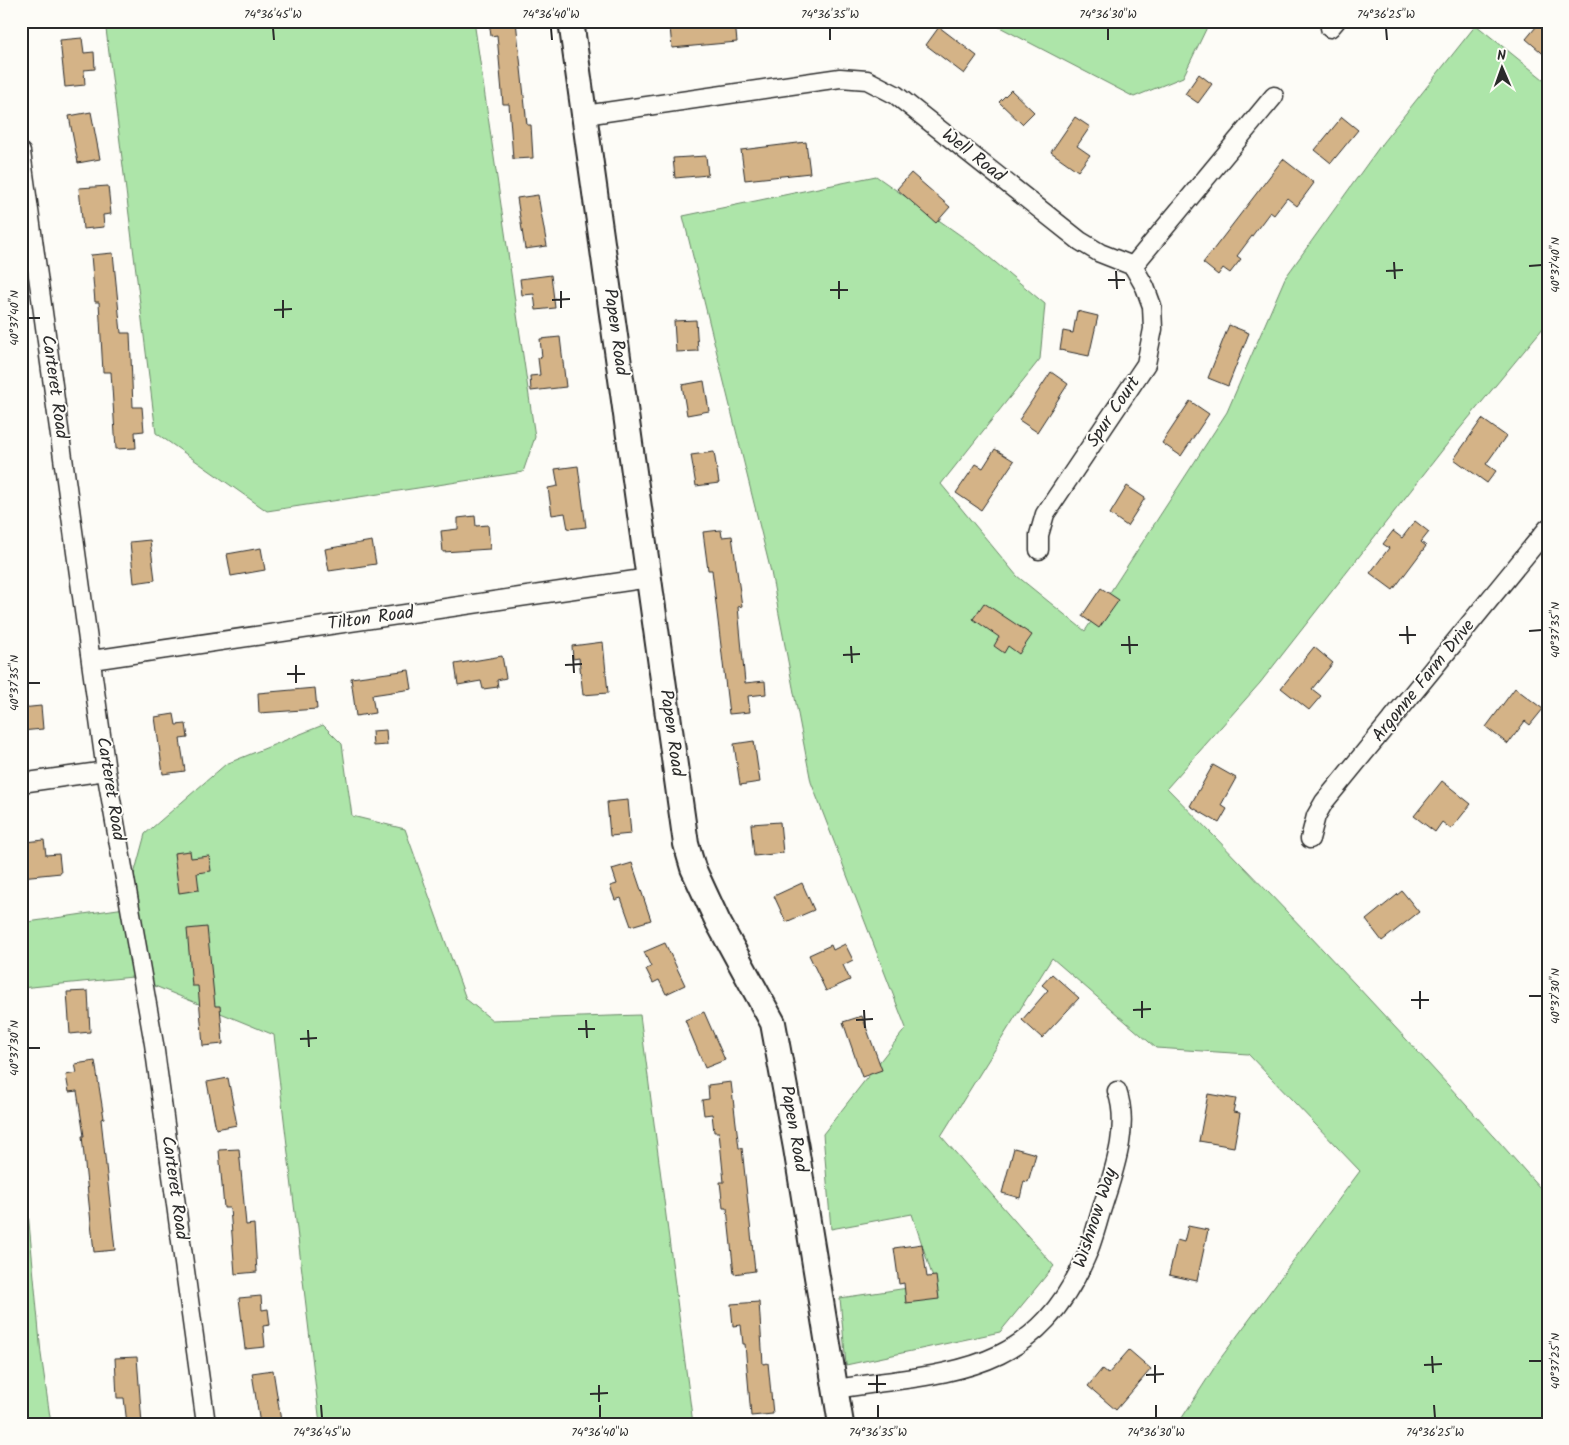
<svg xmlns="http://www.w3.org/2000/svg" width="1569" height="1445" font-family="Kalam,sans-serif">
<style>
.green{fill:#ade5a9;stroke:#6c886a}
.building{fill:#d4b387;stroke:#2b2b2b}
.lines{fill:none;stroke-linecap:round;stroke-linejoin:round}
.street-casing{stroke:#2b2b2b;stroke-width:21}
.secondary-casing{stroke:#2b2b2b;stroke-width:28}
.street{stroke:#fdfcf7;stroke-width:18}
.secondary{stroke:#fdfcf7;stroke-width:24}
.ticks{fill:none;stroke:#2b2b2b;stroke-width:2}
.labels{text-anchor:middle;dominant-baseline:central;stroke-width:4;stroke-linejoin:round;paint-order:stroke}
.street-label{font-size:18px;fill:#2b2b2b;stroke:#fdfcf7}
.neatline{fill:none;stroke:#2b2b2b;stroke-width:2}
.ticks-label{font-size:12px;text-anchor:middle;fill:#2b2b2b}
</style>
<rect width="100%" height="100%" fill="#fdfcf7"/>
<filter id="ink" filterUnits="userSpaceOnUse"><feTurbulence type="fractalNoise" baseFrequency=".02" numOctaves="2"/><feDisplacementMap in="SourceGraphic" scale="10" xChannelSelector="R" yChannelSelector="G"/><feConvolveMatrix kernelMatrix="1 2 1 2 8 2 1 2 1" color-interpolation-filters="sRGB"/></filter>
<g filter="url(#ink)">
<path class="green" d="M105,21h369l61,416 -12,35 -256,39 -111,-78z
M988,21h222l-27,56 -49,20z
M1476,25l72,58v239l-100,121 -188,240 -93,105c131,133 258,269 381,409v227h-370l42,-65 140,-188 -112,-117 -92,-6 -104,-90 -111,178 113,130 -54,66 -154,33 -6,-67 95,-14 -23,-70 -81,15 -8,-95 83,-106 -95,-246 -40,-210 -88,-356 193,-40 101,71 68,57 -5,55 -99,125 76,92 68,55 142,-219 58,-134 98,-136z
M323,725l19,19 10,72 53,13 61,170 26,21 148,-5 53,409h-373l-46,-389 -141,-58 -112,11v-65l104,-15 20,-74 81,-70z
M21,1135l20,219 10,70h-30z"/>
<path class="building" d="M489,21h27l11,104h4l2,33 -20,1 -4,-55h-6l-6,-69 -6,1z
M1541,21h7v37l-22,-19z
M735,22l2,20 -65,6 -2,-21z
M939,27l38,29 -13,18 -38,-29z
M82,38l2,15 10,-1 1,17 -11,1 1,15 -20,2 -5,-47z
M1199,74l13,10 -14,19 -13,-9z
M1011,90l23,22 -12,12 -23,-22z
M91,112l9,47 -22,4 -9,-47z
M1075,117l15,10 -13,19 13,9 -12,16 -27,-19z
M1342,117l16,13 -27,33 -16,-13z
M806,142l4,31 -65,7 -4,-30z
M706,156l2,19 -33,3 -2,-20z
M1283,159l31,24 -17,23 -10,-8 -13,17 -4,-3 -33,44 4,3 -11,14 -7,-5 -5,7 -15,-12z
M911,173l39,34 -14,16 -39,-34z
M108,186l3,28 -8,1 1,12 -21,2 -4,-41z
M538,195l9,51 -22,3 -8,-51z
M113,253l8,80h9l3,74h9l2,24 -9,1 1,16 -20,1 -5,-77h-8l-4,-70h-4l-4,-47z
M551,275l4,33 -19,2 -2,-16 -12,1 -2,-16z
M1077,311l21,5 -9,40 -29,-6 3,-19 10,2z
M696,320l2,31 -22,1 -2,-31z
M1229,325l20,8 -21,53 -20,-8z
M560,337l6,50 -35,4 -1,-15 10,-1 -2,-17 4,-1 -2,-18z
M1051,372l17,12 -31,48 -18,-12z
M704,381l5,30 -22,4 -5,-30z
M1190,401l19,13 -28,42 -19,-13z
M1482,419l24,17 -20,28 10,7 -9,12 -33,-24z
M995,449l19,12 -33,49 -25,-17 20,-29 7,4z
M714,452l5,31 -23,3 -5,-31z
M578,466l8,61 -18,2 -3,-16 -13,2 -4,-27 10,-2 -3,-17z
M1127,486l18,12 -18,28 -17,-12z
M475,516l1,10 12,-1 2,24 -47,3 -2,-21 17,-2v-11z
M1415,521l14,11 -8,10 5,4 -33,44 -23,-17 19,-25 -6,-4 10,-13 9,7z
M721,530l1,7 10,-1 10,70 -4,1 7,76 20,-2 1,13 -18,2 2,16 -21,2 -17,-144h-4l-5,-38z
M150,540l5,40 -21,3 -4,-41z
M372,541l4,23 -47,7 -4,-22z
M261,548l4,22 -34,6 -4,-22z
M1101,588l18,12 -20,28 -17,-12z
M984,603l48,32 -13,19 -11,-8 -4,7 -10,-7 5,-9 -26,-18z
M603,642l5,51 -25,2 -4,-37 -6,1 -1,-13z
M1314,647l19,16 -21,26 9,7 -12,14 -28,-22z
M502,656l4,22 -9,2 1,7 -15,2 -2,-8 -23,4 -3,-21z
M409,670l3,19 -40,6 3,18 -19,3 -5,-38z
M315,688l2,21 -58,4 -1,-20z
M1515,688l28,21 -13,16 -5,-4 -17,23 -22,-17z
M41,706l2,23 -22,2v-23z
M174,714l2,11 10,-1 2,14 -8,1 5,32 -22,3 -8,-57z
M386,730l1,15 -14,1 -1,-15z
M754,741l6,41 -20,3 -6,-41z
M1213,765l23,13 -15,27 6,4 -8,14 -29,-17z
M1442,781l29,23 -20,25 -9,-7 -7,10 -21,-16z
M628,800l3,34 -21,2 -3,-34z
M780,822l3,31 -29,3 -3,-32z
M44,840l2,15 13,-1 2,19 -40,4v-20l6,-1 -1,-14z
M190,851l1,7 18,-2 2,15 -14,2 2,17 -20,3 -5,-40z
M632,863l19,57 -20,6 -10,-28 -6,2 -5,-14 7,-2 -5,-15z
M802,883l12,27 -28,12 -12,-26z
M1402,891l17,21 -37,29 -16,-21z
M207,927l8,79h5l3,38 -20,2 -5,-60h-6l-5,-57z
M665,943l20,42 -19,9 -7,-14 -6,3 -7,-14 5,-2 -7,-15z
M845,944l8,16 -10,5 7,15 -24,11 -17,-36 22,-10 2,5z
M1052,974l27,24 -37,40 -20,-18 26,-30 -6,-5z
M88,991l2,41 -20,2 -3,-42z
M704,1012l21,48 -20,8 -20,-48z
M862,1016l20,54 -20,7 -19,-55z
M95,1061l9,57 -3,1 14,131 -21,2 -12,-116h2l-7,-45 -8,1 -3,-17 11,-2 -2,-9z
M228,1078l9,47 -21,4 -9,-47z
M731,1082l8,66h3l13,123 -21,3 -7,-66h-4l-3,-26h4l-5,-50h-5l-2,-18 -8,1 -2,-15 7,-1 -1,-14z
M1208,1094l28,5 -3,13 7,1 -6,34 -35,-6z
M1014,1148l22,6 -8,28 -4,-1 -4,17 -18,-5z
M239,1149l7,76 8,-1 3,48 -22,2 -5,-66h-6l-5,-58z
M1188,1226l20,4 -11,51 -28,-6 8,-35 7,2z
M922,1244l5,33 9,-1 3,23 -33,4 -2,-20 -5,1 -5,-36z
M261,1296l1,14 6,-1 2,16 -7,1 2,21 -20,2 -6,-51z
M759,1302l4,62 5,-1 5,51 -22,2 -6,-72h-2l-2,-19 -8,1 -2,-22z
M1129,1350l22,19 -35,41 -28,-24 14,-17 6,5z
M137,1357l5,67h-15l-3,-26h-7l-2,-40z
M273,1370l8,51 -21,3 -8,-51z"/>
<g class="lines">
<defs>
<path id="street" d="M1330,28l6,-7
M585,115l255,-37 27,2 29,15 184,146 20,12 33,13 141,-170
M21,152l85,619 48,273 52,380
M1039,550v-15l6,-21 101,-150 7,-35 -1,-23 -7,-19 -12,-21
M92,660l557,-82
M21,783l85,-12
M1310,839l6,-23 8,-14 224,-274
M836,1389c111,-18 196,-11 249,-130 8,-17 12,-36 18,-54 11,-35 27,-78 14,-114"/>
<path id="secondary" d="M571,21l115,823 7,24 25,54 55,101 23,125 45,276"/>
</defs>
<use href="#street" class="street-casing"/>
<use href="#secondary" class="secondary-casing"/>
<use href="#street" class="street"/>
<use href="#secondary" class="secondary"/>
</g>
</g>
<path class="ticks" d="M273,28l1,12M551,28l1,12M830,28v12M1108,28v12M1386,28l1,12M1394,262l1,17M1529,266l13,-1M1116,271l1,18M1386,271l17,-1M1108,280h17M839,281v18M830,290h18M561,291v17M283,300v18M552,300l18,-1M274,310l18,-1M28,318h12M1407,626l1,18M1529,631l13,-1M1399,635h17M1129,636l1,18M1121,645h17M851,646l1,17M573,655l1,18M843,655l17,-1M296,665v18M565,665l17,-1M287,674h18M28,683h12M1420,991v18M1529,996h13M1411,1000h18M1142,1001v17M864,1010l1,18M1133,1010l18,-1M586,1020l1,18M856,1020l17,-1M578,1029h17M308,1030l1,17M300,1039l17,-1M28,1048h12M1432,1356l1,17M1529,1361h13M1155,1365v18M1424,1365l18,-1M877,1375v18M1146,1375l18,-1M868,1384h18M599,1385v17M590,1394l18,-1M321,1405l1,13M600,1405v13M878,1405v13M1156,1405v13M1434,1405l1,13"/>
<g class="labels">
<g class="street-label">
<text transform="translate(973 156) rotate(38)">Well Road</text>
<text transform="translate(615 332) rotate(82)">Papen Road</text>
<text transform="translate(54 387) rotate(82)">Carteret Road</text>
<text transform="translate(1114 412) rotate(-56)">Spur Court</text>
<text transform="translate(371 619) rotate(-8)">Tilton Road</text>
<text transform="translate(1424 681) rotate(-51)">Argonne Farm Drive</text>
<text transform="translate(671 733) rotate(82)">Papen Road</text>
<text transform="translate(110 789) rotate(81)">Carteret Road</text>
<text transform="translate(793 1129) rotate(80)">Papen Road</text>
<text transform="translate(174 1188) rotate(82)">Carteret Road</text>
<text transform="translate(1096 1218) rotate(-72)">Wishnow Way</text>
</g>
</g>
<rect width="1569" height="1445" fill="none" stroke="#fdfcf7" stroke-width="55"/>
<g transform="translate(1502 68) rotate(358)" stroke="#fdfcf7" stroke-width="4" paint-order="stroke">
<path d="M0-4L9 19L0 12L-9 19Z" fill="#2b2b2b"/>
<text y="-8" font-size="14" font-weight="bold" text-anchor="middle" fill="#2b2b2b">N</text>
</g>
<rect x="28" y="28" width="1514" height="1390" class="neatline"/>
<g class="ticks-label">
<text x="273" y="18">74°36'45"W</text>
<text x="551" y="18">74°36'40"W</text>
<text x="830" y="18">74°36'35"W</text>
<text x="1108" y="18">74°36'30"W</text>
<text x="1386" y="18">74°36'25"W</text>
<text transform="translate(1555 265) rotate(-90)" y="4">40°37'40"N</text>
<text transform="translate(14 318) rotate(-90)" y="4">40°37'40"N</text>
<text transform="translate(1555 630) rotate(-90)" y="4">40°37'35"N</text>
<text transform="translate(14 683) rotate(-90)" y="4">40°37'35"N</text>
<text transform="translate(1555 996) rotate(-90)" y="4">40°37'30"N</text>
<text transform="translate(14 1048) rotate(-90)" y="4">40°37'30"N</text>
<text transform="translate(1555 1361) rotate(-90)" y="4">40°37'25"N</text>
<text x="322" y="1436">74°36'45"W</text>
<text x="600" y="1436">74°36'40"W</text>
<text x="878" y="1436">74°36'35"W</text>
<text x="1156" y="1436">74°36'30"W</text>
<text x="1435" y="1436">74°36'25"W</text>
</g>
</svg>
